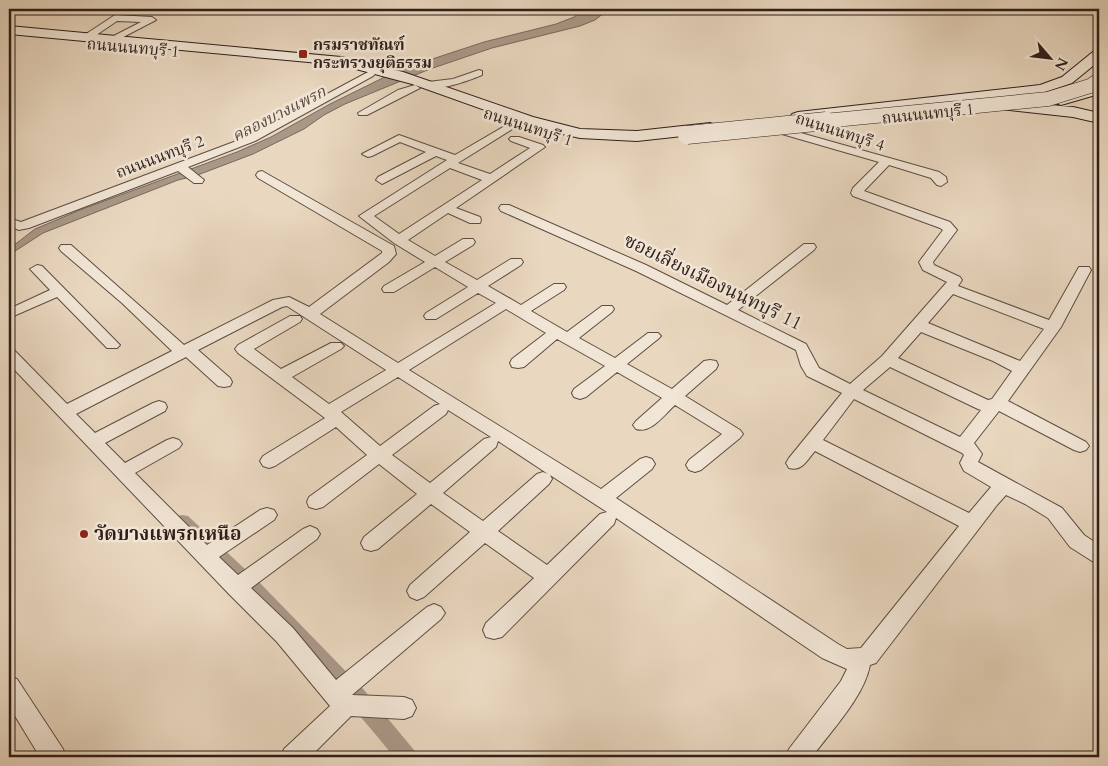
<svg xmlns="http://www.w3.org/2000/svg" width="1108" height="766" font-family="Cardo,'Noto Serif Thai',serif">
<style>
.water{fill:#a99887;stroke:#78685b}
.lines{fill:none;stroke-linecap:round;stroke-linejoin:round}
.canal{fill:#a99887;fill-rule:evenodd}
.street-casing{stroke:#5d4d43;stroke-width:2}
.secondary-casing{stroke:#2e1f1a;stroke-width:2}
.street{fill:#f1e5d5;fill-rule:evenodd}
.secondary{fill:#f1e5d5;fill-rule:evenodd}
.secondary-bridge-far1-casing{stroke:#2e1f1a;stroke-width:15;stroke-linecap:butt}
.secondary-bridge-casing{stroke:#2e1f1a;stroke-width:19;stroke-linecap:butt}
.secondary-bridge-far1{stroke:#f1e5d5;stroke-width:14}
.secondary-bridge{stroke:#f1e5d5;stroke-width:18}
.poi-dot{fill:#8f2418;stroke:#f1e5d5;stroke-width:2}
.labels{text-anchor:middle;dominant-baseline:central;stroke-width:5;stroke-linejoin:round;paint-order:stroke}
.far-poi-label{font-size:16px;font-weight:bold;fill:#2e1f1a;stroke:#f1e5d5;text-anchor:start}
.far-street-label{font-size:16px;fill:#2e1f1a;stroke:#f1e5d5}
.far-water-label{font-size:16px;font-style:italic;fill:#594940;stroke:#f1e5d5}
.street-label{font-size:19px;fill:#2e1f1a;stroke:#f1e5d5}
.poi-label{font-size:19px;font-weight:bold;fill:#2e1f1a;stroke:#f1e5d5;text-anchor:start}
</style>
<rect width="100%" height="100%" fill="#e9d7bf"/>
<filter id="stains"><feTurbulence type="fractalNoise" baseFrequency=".004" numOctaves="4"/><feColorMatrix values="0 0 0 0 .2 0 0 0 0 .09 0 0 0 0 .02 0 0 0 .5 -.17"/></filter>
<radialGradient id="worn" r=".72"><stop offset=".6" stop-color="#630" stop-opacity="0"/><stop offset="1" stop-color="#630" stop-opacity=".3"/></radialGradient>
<path class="water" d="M144,9h178l-104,5z
M585,9h24l-14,11 -15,6 -88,22 -62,21 -85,35 -21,11 -20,14 -51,25 -58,22 -17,4 -135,53 -34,22v-6l26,-20 45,-19 157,-58 34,-15 59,-33 69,-34 85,-28 72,-18 18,-7z"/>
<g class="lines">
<path class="canal" d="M182,515l6,1 72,67 104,107 50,60 3,7h-23c-67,-83 -140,-158 -218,-231l-2,-5 2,-5z"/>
<defs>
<path id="street" d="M115,15l37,2 4,3 -52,27 -3,1 -5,-3 45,-23 -24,-1 -28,19h-6v-4z
M479,70l3,1v4c-12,5 -48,19 -59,10l5,-3 25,-3z
M370,71l5,3 -2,2 -118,65 -67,26 16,13 -2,3h-8l-16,-12 -149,57 -10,2 -10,-4v-8l12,4 226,-85z
M415,85l5,3 -53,27h-8l-1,-2 40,-23z
M515,120l4,1 1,2 -1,2 -61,38 32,11 40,-26 -19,-7 -2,-2 2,-2h8l24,8 2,2 -89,61 24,9 1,3 -1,3h-10l-22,-10 -40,27 27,16 28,-17h10l2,3 -2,3 -28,17 32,18 34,-21h10l2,3 -2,3 -33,21 33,19 33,-21h10l2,3 -2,3 -33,21 36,21 35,-26h10l2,3 -2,3 -33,26 36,20 33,-25h10l3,3 -3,3 -31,25 45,25 32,-28 6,-1 6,1 2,4 -2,4 -31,27 55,34 3,4 -3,4 -39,32 -6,2 -6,-2 -3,-5 3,-5 33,-26 -47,-29c-11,10 -24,29 -39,24l-3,-4 3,-4 26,-23 -45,-26 -31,25 -6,2 -6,-2 -2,-4 2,-4 31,-23 -48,-27 -33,28 -6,1 -6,-1 -2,-4 2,-4 34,-26 -40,-24 -97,61 192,119 39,-30 6,-2 6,2 3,5 -3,5 -36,29 222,146 9,5 14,-1 98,-122 -144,-75c-8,9 -13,21 -26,17l-3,-5 3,-5 53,-65 -35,-17 -6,-10 -5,-16 -160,-79 -135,-60 -2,-3 2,-3h8l137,60 81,40 77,-61h10l2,3 -2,3 -76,60 68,34 13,24 31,16 32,-28 65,-74 -24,-12 -4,-8 24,-32 -3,-2 -87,-32 -2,-3 2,-5 26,-26 -104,-30 -1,-2 5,-3 4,1 156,44 7,5 1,5 -6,4 -4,-1 -6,-7 -42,-13 -25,26 86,31 7,8 -24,32 1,3 26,12 2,3 -4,6 91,34 30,-53h10l2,3 -30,57 -53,74 78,41 3,4 -3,4 -6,2 -6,-2 -75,-39 -25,32 8,11 -4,8 84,46 22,27 15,10v18l-7,-2 -22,-14 -22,-29 -23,-14 -19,-9 -9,10 -121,158 -6,2c-6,32 -39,66 -58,92h-26l3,-8 52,-68 6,-12 -25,-11 -206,-140 -2,6 -112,113 -8,2 -8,-2 -3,-7 3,-7 48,-45 -49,-35 -61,54 -7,3 -7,-3 -3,-6 3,-6 60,-53 -39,-28 -53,45 -7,2 -7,-2 -3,-6 3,-6 53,-43 -38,-30 -56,43 -7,2 -7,-2 -2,-5 2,-5 58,-42 -31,-28 -61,39 -6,2 -6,-2 -3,-5 3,-5 62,-38 -87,-65 -3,-4 3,-4 52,-29h10l2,3 -2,3 -46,27 27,20 50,-26h10l3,3 -3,3 -49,28 37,27 57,-34 -99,-64 -5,1 -84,43 32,28 2,4 -2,4 -6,1 -6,-1 -32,-29 -110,57 19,19 58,-30 6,-2 6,2 2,4 -2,4 -60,32 20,20 42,-23 6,-2 6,2 3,4 -3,4 -44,25 72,72 53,-35 7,-2 7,2 3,5 -3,5 -55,37 19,18 65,-46 7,-3 7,3 3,5 -3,5 -66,49 42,40 43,52 91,-73 7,-3 7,3 4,6 -4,6 -89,76 52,2 8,3 4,8 -4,8 -8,3 -53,-3 -41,41h-29l3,-8 46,-43 -53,-64 -48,-48 -220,-230v-14l6,1 52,53 105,-53 -50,-48 -61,-52 -2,-3 2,-3h10l113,100 89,-45 16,-3 20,10 73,-54v-2l-124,-73 -2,-3 2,-3 4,-1 132,75 2,8 -7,8 -69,52 78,49 98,-60 -18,-10 -42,26h-10l-2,-3 2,-3 42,-26 -33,-20 -41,25h-10l-2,-3 2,-3 41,-24 -31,-19 -35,-27 88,-56 -11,-4 -54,28 -6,-4 2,-3 48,-25 -26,-10 -28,14 -4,1 -6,-3 37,-19 56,20zM450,168l32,12 -83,54 -25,-18zM953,294l91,35 -24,32 -92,-38zM921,332l72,29 19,10 -20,28 -4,1 -90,-42zM890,367l88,42 3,1 -21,27 -97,-47zM398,377l42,27 -6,2 -54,40 -39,-34zM854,399l108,54 2,2 -4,8 4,8 27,16 -22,26 -146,-73zM448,410l43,27 -7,2 -54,44 -38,-28 54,-41zM498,441l50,33 -5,-2 -6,2 -54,47 -40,-28 53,-46zM550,475l57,37 -7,2 -53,51 -49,-34 51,-47 3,-5z
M37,265l5,1 75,76 3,3 -3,3h-10l-50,-51 -48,21v-9l41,-19 -20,-21z
M9,676l8,3 46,70 3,8h-26l-31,-51z"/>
<path id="secondary" d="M9,26l332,31 62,15 130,45 47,12 57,2 73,-8 6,2 2,3 -2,3 -6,2 -73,8 -57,-3 -45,-10 -123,-44 -71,-19 -332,-31z
M1099,50v11l-27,22 -30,10 -244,29 -6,-2 -2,-3 2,-3 6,-2 242,-27 22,-8 32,-26z
M1099,86v8l-38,11 -5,-2 -3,-3 3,-3z
M1006,101l67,6 26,6v10l-26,-6 -72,-8 -3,-3 3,-3z"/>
</defs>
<use href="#street" class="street-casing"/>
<use href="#secondary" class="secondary-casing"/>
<use href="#street" class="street"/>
<use href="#secondary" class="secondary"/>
<defs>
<path id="secondary-bridge-far1" d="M814,122l234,-23 42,-13 9,-6"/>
<path id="secondary-bridge" d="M687,135l139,-14"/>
</defs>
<use href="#secondary-bridge-far1" class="secondary-bridge-far1-casing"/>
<use href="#secondary-bridge" class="secondary-bridge-casing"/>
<use href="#secondary-bridge-far1" class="secondary-bridge-far1"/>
<use href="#secondary-bridge" class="secondary-bridge"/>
</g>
<g class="poi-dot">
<rect x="298" y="49" width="10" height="10" rx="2.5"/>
<circle cx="84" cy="534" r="5"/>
</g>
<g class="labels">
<g class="far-poi-label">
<text x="313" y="45">กรมราชทัณฑ์<tspan x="313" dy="18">กระทรวงยุติธรรม</tspan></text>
</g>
<g class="far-street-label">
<text transform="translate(133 48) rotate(5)">ถนนนนทบุรี 1</text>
<text transform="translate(928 114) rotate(-6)">ถนนนนทบุรี 1</text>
<text transform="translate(528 127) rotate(18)">ถนนนนทบุรี 1</text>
<text transform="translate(840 132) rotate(18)">ถนนนนทบุรี 4</text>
<text transform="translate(160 157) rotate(-21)">ถนนนนทบุรี 2</text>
</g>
<g class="far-water-label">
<text transform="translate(279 114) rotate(-27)">คลองบางแพรก</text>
</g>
<g class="street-label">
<text transform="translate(713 282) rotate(26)">ซอยเลี่ยงเมืองนนทบุรี 11</text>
</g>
<g class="poi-label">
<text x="94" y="534">วัดบางแพรกเหนือ</text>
</g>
</g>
<rect width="1108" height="766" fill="none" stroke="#e9d7bf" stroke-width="30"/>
<rect x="10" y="10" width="1088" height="746" fill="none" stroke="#2e1f1a" stroke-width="2.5"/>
<rect x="15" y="15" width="1078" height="736" fill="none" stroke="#2e1f1a"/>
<g transform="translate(1050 58) rotate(118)" stroke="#f1e5d5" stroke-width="4" paint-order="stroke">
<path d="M0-4L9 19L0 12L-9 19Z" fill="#2e1f1a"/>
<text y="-8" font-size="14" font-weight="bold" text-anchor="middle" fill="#2e1f1a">N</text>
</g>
<rect width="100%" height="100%" filter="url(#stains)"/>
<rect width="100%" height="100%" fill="url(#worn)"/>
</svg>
